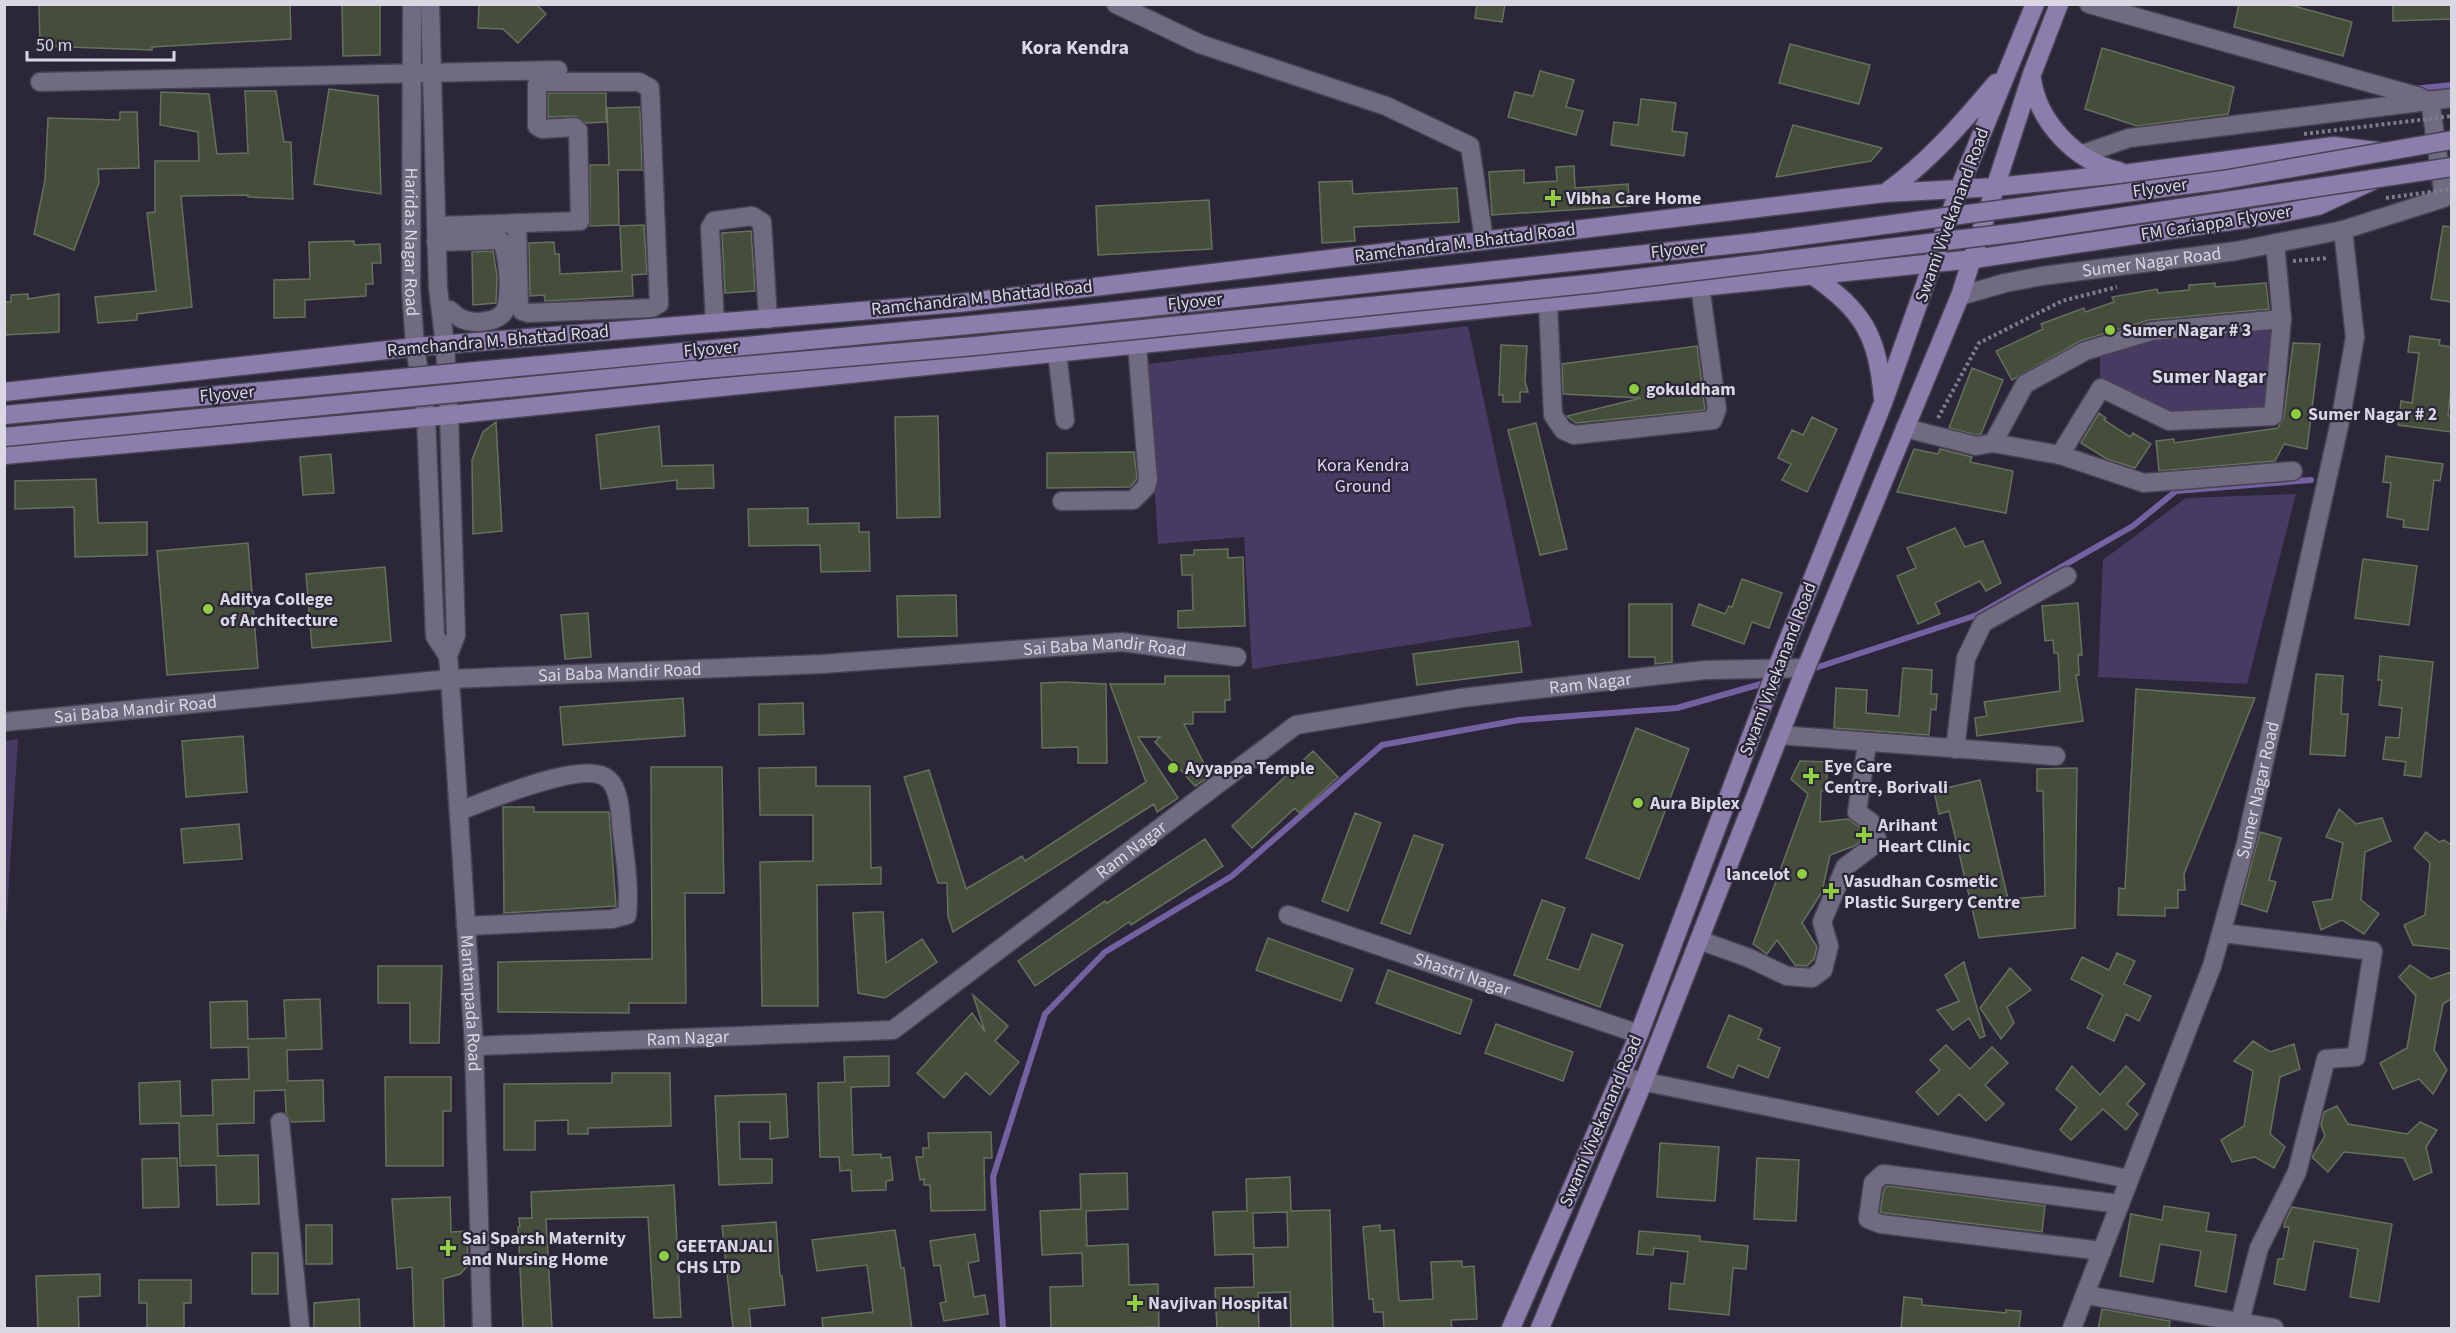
<svg xmlns="http://www.w3.org/2000/svg" width="2456" height="1333" font-family="'Source Sans 3',sans-serif">
<style>
.green{fill:#473b63}
.lines{fill:none;stroke-linecap:round;stroke-linejoin:round}
.stream{stroke:#7461a1;stroke-width:6}
.building{fill:#444e3b;stroke:#66715d;stroke-width:1.5;fill-rule:evenodd}
.minor-casing{stroke:#474352;stroke-width:21}
.major-casing{stroke:#474352;stroke-width:21}
.path{stroke:#7f7b8a;stroke-width:4;stroke-dasharray:3 3;stroke-linecap:butt}
.minor{stroke:#706b80;stroke-width:18}
.major{stroke:#8a7eac;stroke-width:18}
.major-bridge-casing{stroke:#474352;stroke-width:21;stroke-linecap:butt}
.path-bridge{stroke:#7f7b8a;stroke-width:4;stroke-dasharray:3 3;stroke-linecap:butt}
.major-bridge{stroke:#8a7eac;stroke-width:18}
.poi-dot{fill:#90cd41;stroke:#2b2638;stroke-width:2}
.labels{text-anchor:middle;dominant-baseline:central;stroke-width:4.5;stroke-linejoin:round;paint-order:stroke}
.street-label{font-size:18px;fill:#dad7e3;stroke:#2b2638}
.poi-label{font-size:18px;font-weight:bold;fill:#dad7e3;stroke:#2b2638;text-anchor:start}
.park-label{font-size:18px;fill:#ded4fa;stroke:#2b2638}
.neighbourhood-label{font-size:20px;font-weight:bold;fill:#dad7e3;stroke:#2b2638}
</style>
<rect width="100%" height="100%" fill="#2b2638"/>
<path class="green" d="M1468,326l64,300 -280,43 -8,-132 -86,7 -11,-180z
M2273,329l-8,77 -95,8 -70,-34v-27l58,-19z
M2296,494l-49,190 -149,-7 5,-117 83,-62z
M18,739l-13,206v-204z"/>
<g class="lines">
<path class="stream" d="M2413,89l39,-4
M1809,670l168,-55 156,-89 43,-35 135,-11
M1003,1328l-10,-151 52,-163 60,-62 127,-76 150,-131 137,-25 158,-12 91,-26"/>
</g>
<path class="building" d="M39,4h251l1,35 -139,8v3l-112,-4z
M342,4h38v51l-37,1z
M479,4h57l10,10 -28,29 -15,-14 -25,-1z
M1477,4h28l-3,18 -27,-4z
M2239,4h48l65,18 -9,34 -109,-29z
M2393,4h58v15l-58,2z
M1790,44l80,21 -11,39 -80,-21z
M2102,48l132,39 -6,27 -91,12 -52,-17z
M1540,71l34,9 -8,27 17,4 -7,24 -68,-18 7,-25 18,4z
M329,89l49,7 3,98 -67,-10z
M245,91h31l8,51h7l2,57 -45,-2v-2l-67,1 11,111 -55,7v6l-39,3 -3,-26 61,-6 -9,-78 8,-1v-51h44l-1,-29 -38,-7 1,-33 48,2 8,60 31,-1z
M548,93h58v29l-20,1 -11,-7 -27,1z
M1641,99l35,4 -4,28 15,2 -3,23 -73,-11 3,-23 24,3z
M640,107l2,63h-24l1,55 -29,1v-61h19l-2,-57z
M120,112h17l2,56 -41,1 1,14 -25,67 -40,-16 11,-54 3,-62 72,2z
M1793,125l89,23 -11,13 -95,16z
M1574,166l1,22 53,-4 2,22 -138,9 -3,-43 35,-2v13l33,-2 -1,-14z
M1352,181l1,13 104,-6 2,34 -105,5 1,14 -33,2 -3,-61z
M1209,200l3,49 -114,6 -2,-49z
M644,225l3,49 -15,1 1,21 -88,5 -1,-6 -14,1 -1,-53 25,-1 1,12h4l1,20 62,-3 -2,-45z
M2443,226l8,1v75l-20,-3z
M751,231l4,60 -30,2 -3,-60z
M354,241v4l26,-1 1,19h-9l1,21h-7v12l-61,4v17l-31,1v-38l36,-1 -1,-37z
M493,251l4,25 -1,27 -23,2 -1,-53z
M2215,283v4l51,-4 3,26 -120,11 -69,21 -68,39 -16,-29 47,-22 -2,-5 43,-16 1,4 29,-10 -2,-5 45,-8 1,4 31,-3v-5z
M28,294v5l31,-5v38l-55,3v-33h7v-7z
M2410,336l30,4 -1,5 12,2v41l-3,28h3v16l-53,-7 3,-24 11,2 7,-50 -11,-1z
M2293,343l27,1 -13,105 -23,-5 -9,17 -116,10 -3,-30 18,-2v4l104,-15 6,-11z
M1501,345l26,1 -2,35 3,11h-8v10h-17v-7h-4z
M1697,346l8,64 -129,13 -9,-7 74,-18 -78,-4 -1,-30z
M1972,368l31,12 -22,54 -5,1 -27,-7z
M2099,413l7,5 -2,2 26,17 3,-4 18,11 -16,24 -28,-9 -26,-16z
M938,416l2,101 -43,1 -2,-101z
M1812,417l25,12 -30,63 -25,-12 9,-16 -13,-6 14,-28 11,5z
M496,422l6,109 -29,3 -1,-74 11,-28z
M1536,423l31,126 -27,6 -32,-125z
M659,426l3,40 51,-1 1,23 -37,1v-9l-76,9 -5,-54z
M1914,449l24,5 2,-5 32,8 -2,5 43,9 -7,42 -109,-21z
M1134,452l3,27 -7,8 -83,1v-35z
M331,454l3,39 -31,2 -3,-38z
M2386,456l57,8 -3,17 -6,-1 -6,50 -25,-3 1,-7 -17,-3 4,-34 -8,-1z
M96,479l2,44 49,-1v33l-72,2 -1,-50 -59,2v-28z
M808,508v16l51,-1v9h10l1,39 -49,1 -1,-27 -71,1 -1,-37z
M1955,528l10,19 18,-6 18,42 -15,8 -6,-10 -45,22 5,11 -22,10 -21,-48 19,-8 -9,-20z
M248,543l10,125 -91,7 -10,-124z
M1228,549v9l15,-1 2,69 -67,2v-17l15,-1 -1,-35h-10l-1,-20h13v-5z
M2363,559l54,7 -8,59 -54,-7z
M385,567l6,74 -79,7 -6,-74z
M1742,579l40,14 -13,35 -17,-6 -8,22 -52,-19 7,-21 26,10 4,-8 3,1z
M956,595l1,41 -59,1 -1,-41z
M2078,603l4,52h-4l1,20h-3l7,46 -106,15 -2,-18 12,-2 -3,-14 76,-11 -2,-38h-4l-1,-13 -8,1 -3,-35z
M1629,604h43v58l-17,2v-7h-26z
M588,613l3,44 -26,2 -4,-44z
M1518,641l4,31 -105,13 -4,-31z
M2380,656l53,6 -12,115 -17,-2 2,-13 -23,-3 3,-22 13,1 3,-30 -23,-3 3,-25h-4z
M1903,668l29,2 -1,24h6l-1,16 -5,-1 -2,26 -95,-7 2,-40 31,2 -1,23 33,3z
M2316,674l27,2 -2,38h7l-3,42 -35,-2z
M1165,676h64l1,24h-5v12h-32v12h-9l26,52 -15,10 -40,-44 5,-5h-22l40,61 -21,14 -3,-8 -201,128 -5,-16 -1,-33h-9l-34,-106 25,-7 37,119 56,-33 3,5 121,-79 -36,-98h55z
M1065,682l41,2 1,79h-29v-16l-36,1 -1,-65z
M2136,689l119,9 -71,176 1,16h-7v18h-13v8l-47,-1 1,-27 6,1z
M683,698l2,38 -122,9 -3,-38z
M803,703l1,31 -45,1v-31z
M1636,728l53,21 -50,130 -53,-21z
M243,736l4,56 -61,5 -4,-56z
M1313,751l25,26 -39,36 -4,-5 -43,40 -20,-22z
M1800,761l28,1 -2,28 -5,1 -1,31 28,-3 14,10 3,9 -11,8 -24,9 -8,37 -20,31 15,24 -3,12 -7,7 -12,-1 -18,-25 -10,14 -14,-10 55,-150 -17,-15z
M651,767h71l2,126h-39l1,110h-57v10l-131,-1v-50l154,-3z
M816,767v19h54l1,82 10,-1v17l-64,1 1,121h-56l-2,-144 53,-1v-46h-53l-1,-47z
M2077,768l-2,160 -96,10 -30,-127 -10,3 -5,-23 46,-11 28,119 37,-3 -2,-105h-6v-22z
M503,807h31v5h75l7,94 -112,7z
M2339,809l17,15 26,-6 9,23 -26,11 -4,48 18,14 -15,20 -22,-14 -21,10 -8,-28 19,-3 11,-56 -17,-6z
M1355,813l26,10 -33,88 -26,-10z
M239,824l3,35 -58,4 -3,-34z
M2260,832l21,6 -12,42 7,2 -9,30 -26,-8z
M2426,832l13,10 5,-2 7,5v104l-38,-4 -9,-20 21,-10 5,-52 -16,-15z
M1414,835l29,10 -33,89 -29,-11z
M1205,839l18,27 -92,59 -2,-3 -94,64 -17,-25 87,-60 2,2z
M1542,900l23,8 -18,51 32,11 13,-36 31,11 -23,62 -86,-32z
M873,912h10l3,51 36,-24 15,23 -52,36 -27,-5 -5,-80z
M1268,938l85,31 -12,32 -85,-31z
M2117,953l18,8 -11,23 27,12 -12,25 -13,-7 -12,27 -27,-13 16,-33 -32,-16 11,-22 27,13z
M1964,962l21,74 -5,2 -11,-20 -16,12 -16,-20 22,-9 -14,-26z
M2410,965l21,14 20,-7v27l-8,5 -9,46 13,20 -14,24 -14,-15 -26,10 -13,-26 27,-15 9,-52 -17,-19z
M378,966h64l-3,77h-29v-40h-32z
M2010,968l21,22 -24,17 7,16 -13,16 -21,-31z
M1388,970l84,30 -12,34 -84,-31z
M973,995l35,31 -13,15 24,21 -29,33 -24,-22 -22,25 -27,-25 55,-60 13,19z
M320,999l2,50 -35,1 1,31 35,-1 1,41 -33,1 -5,-10 -1,-22 -31,1v32l-37,1 1,32 40,-1 1,49 -42,1 -1,-40 -36,1 -1,-43 -39,1 -1,-41 41,-2 1,35 32,-1 -1,-35 37,-1 -1,-32 -37,1 -1,-46 37,-1 1,38 38,-1 -2,-38z
M1729,1015l33,14 -4,10 22,9 -12,30 -30,-13 -5,13 -26,-11z
M1496,1024l77,28 -10,29 -78,-28z
M2253,1041l17,11 24,-8 6,25 -20,8 -10,57 15,13 -11,21 -19,-11 -23,5 -11,-22 23,-14 9,-55 -19,-10z
M1946,1045l24,24 22,-22 16,16 -23,22 19,19 -18,17 -27,-27 -21,21 -22,-23 24,-22 -10,-10z
M889,1056v30l-38,1 2,68 28,-1v4l9,-1 3,23 -7,1v9l-34,1 -1,-21 -11,1 -1,-14h-19l-2,-74 27,-1 -1,-25z
M2072,1066l28,29 26,-29 19,18 -18,20 11,10 -12,16 -23,-21 -32,31 -11,-10 17,-23 -21,-18z
M612,1073h58l1,53 -83,2v6h-20v-14l-33,1v29h-31v-66l108,-1z
M385,1077h66v34h-8v55h-57z
M786,1094l2,43 -18,2v-17h-31l1,37h32v24l-53,2 -4,-89z
M2337,1106l11,18 59,10 13,-12 17,8 -11,17 6,25 -18,8 -10,-22 -60,-6 -16,20 -16,-15 13,-21 -4,-11 3,-13z
M991,1132l1,26h-8l1,52 -54,1 -1,-26h-6v-6l-4,1 -4,-23h7v-9h6l-1,-15z
M1660,1143l59,4 -4,54 -58,-4z
M177,1158l2,49 -36,1 -1,-49z
M1757,1158l42,2 -3,61 -42,-2z
M1127,1173l1,36 -42,2 1,35 41,-2 1,41 29,-1 1,43 -108,2 -1,-42 33,-1 -1,-33 -40,2 -2,-44 41,-2 -1,-35z
M1290,1177l1,34 39,-1 3,119h-42l-1,-37 -32,1 1,36h-42l-2,-41 39,-1 -1,-33 -38,1 -2,-43 34,-1 -1,-32zM1287,1212l1,35 -34,1 -1,-35z
M674,1185l7,132 -27,1 -6,-101 -102,2 6,110h-29l-5,-102h2l-1,-9h13l-1,-26z
M1887,1186l158,20 -3,26 -158,-19 -4,-1 4,-23z
M450,1197l1,35 16,-1 1,35 -8,8 -17,5 1,50h-30l-2,-62 -15,2 -5,-70z
M2164,1206l45,7 -3,18 30,4 -10,57 -31,-6 6,-35 -41,-7 -7,38 -33,-6 11,-62 31,6z
M2292,1207l100,17 -13,78 -29,-5 8,-48 -44,-8 -9,49 -31,-6 4,-25h5l6,-32h-5l1,-5z
M776,1222l4,54h2l3,29 -36,4 2,20h-18l-11,-103z
M306,1225h26v39h-26z
M1380,1225v6l14,-1 5,71 34,-2 -2,-37 31,-1v6l12,-1 3,53 -26,1 1,9h-68l-1,-17h-9l-1,-13h-4l-6,-72z
M895,1230l6,38h3l8,61h-89l-1,-11 51,-6 -6,-47 -50,6 -5,-31z
M1639,1231l61,5v5l48,5 -2,23 -13,-1 -4,47 -60,-6 2,-26 13,1 4,-32 -34,-4 -1,7 -16,-1z
M975,1234l4,27 -11,2 6,34 11,-2 3,19 -44,7 -4,-18 6,-1 -6,-37 -6,1 -4,-25z
M252,1253h26v41h-26z
M100,1274v22l-22,1 1,32h-41l-2,-53z
M139,1280h52v23h-7v26h-37v-26h-8z
M1904,1297l18,2v6l84,8v-3l15,1 -2,18 -118,-1z
M359,1299l1,30h-46v-26z
M2102,1309l68,12 -1,8h-71z"/>
<g class="lines">
<defs>
<g id="minor">
<path id="s1" d="M412,4l-1,285 4,58 11,70 9,219 13,20 2,23 24,367 8,282"/>
<path d="M430,4l8,284 7,57 4,70 7,220 -8,21"/>
<path d="M1116,4l84,40 186,62 84,40 14,94"/>
<path d="M2089,4l331,93"/>
<path d="M40,82l518,-12"/>
<path d="M2083,154l46,-16 323,-40"/>
<path d="M436,226l144,-5 -2,-91 -3,-3 -33,2 -5,-3v-41l4,-3h98l11,6 9,216 -7,4 -124,5 -6,-2 -3,-5 -2,-83"/>
<path d="M436,242l64,-2c9,9 12,61 4,72 -6,8 -16,9 -25,10 -13,0 -20,-3 -29,-12"/>
<path id="s2" d="M1960,296l45,-13 37,-7 194,-25 107,-21 101,-32 -14,-98"/>
<path d="M1548,302l5,113 10,15 11,5 139,-15 4,-11 -17,-123"/>
<path d="M715,323l-5,-95 4,-7 38,-5 10,6 6,97"/>
<path d="M1057,353l8,67"/>
<path d="M1905,428l71,18 17,-3 67,12 84,28 149,-12"/>
<path d="M1993,443l32,-59 60,-33 67,-20 130,-12 -7,-76"/>
<path d="M2060,455l41,-67 68,33 104,-5 9,-97"/>
<path d="M1062,501l71,-1 13,-13 2,-7 -11,-135"/>
<path id="s3" d="M4,722l446,-43 372,-15 300,-22 115,15"/>
<path d="M1779,735l277,21"/>
<path d="M1955,749l11,-91 17,-35 84,-47"/>
<path d="M459,811c28,-10 127,-53 149,-32 13,11 12,38 14,53 3,28 8,55 5,83l-15,4 -146,7"/>
<path id="s4" d="M1288,915l351,119"/>
<path d="M2222,933l151,18 -17,106 -30,2 -29,113 -38,76 -19,73"/>
<path d="M1699,940l50,18 38,18 25,2 11,-8 6,-24 -7,-24 23,-55 33,-25 -7,-20 -14,-10 10,-68"/>
<path id="s5" d="M474,1046l419,-16 403,-305 165,-27 244,-28 101,-2"/>
<path d="M1621,1077l508,102"/>
<path d="M280,1122l20,206"/>
<path d="M2102,1251l-221,-27 -13,-5 5,-36 10,-9 237,30"/>
<path d="M2086,1295l188,33"/>
<path id="s6" d="M2072,1328l140,-362 34,-123 95,-426 14,-80 -12,-107"/>
</g>
<path id="major" d="M2032,79c6,43 44,83 87,92
M1885,193c44,-31 77,-70 111,-110
M1812,275c52,37 65,59 71,123
M4,392l411,-45 544,-44 926,-110 111,-6 134,-14 204,-27 43,5
M4,455l445,-40 1525,-156 304,-45 40,-8 54,-25
M1511,1328l128,-294 137,-364 107,-267 76,-214 76,-185
M1540,1328l103,-245 158,-403 159,-384 72,-222 27,-70"/>
</defs>
<use href="#minor" class="minor-casing"/>
<use href="#major" class="major-casing"/>
<path class="path" d="M2293,261l35,-3
M1938,418l41,-75 83,-42 55,-14"/>
<use href="#minor" class="minor"/>
<use href="#major" class="major"/>
<defs>
<path id="major-bridge" d="M4,415l1063,-99 690,-74 466,-62 229,-40
M4,437l689,-67 282,-24 622,-63 423,-51 432,-65"/>
</defs>
<use href="#major-bridge" class="major-bridge-casing"/>
<path class="path-bridge" d="M2304,134l148,-18
M2386,198l66,-9"/>
<use href="#major-bridge" class="major-bridge"/>
</g>
<g class="poi-dot">
<path d="M1550 189h6v6h6v6h-6v6h-6v-6h-6v-6h6z"/>
<circle cx="2110" cy="330" r="6"/>
<circle cx="1634" cy="389" r="6"/>
<circle cx="2296" cy="414" r="6"/>
<circle cx="208" cy="609" r="6"/>
<circle cx="1173" cy="768" r="6"/>
<path d="M1808 767h6v6h6v6h-6v6h-6v-6h-6v-6h6z"/>
<circle cx="1638" cy="803" r="6"/>
<path d="M1861 826h6v6h6v6h-6v6h-6v-6h-6v-6h6z"/>
<circle cx="1802" cy="874" r="6"/>
<path d="M1828 882h6v6h6v6h-6v6h-6v-6h-6v-6h6z"/>
<path d="M445 1239h6v6h6v6h-6v6h-6v-6h-6v-6h6z"/>
<circle cx="664" cy="1256" r="6"/>
<path d="M1132 1294h6v6h6v6h-6v6h-6v-6h-6v-6h6z"/>
</g>
<g class="labels">
<g class="street-label">
<text transform="translate(2160 188) rotate(-8)">Flyover</text>
<text transform="translate(1952 215) rotate(-70)">Swami Vivekanand Road</text>
<text transform="translate(2216 223) rotate(-9)">FM Cariappa Flyover</text>
<text stroke="none"><textPath href="#s1" startOffset="238">Haridas Nagar Road</textPath></text>
<text transform="translate(1465 243) rotate(-7)">Ramchandra M. Bhattad Road</text>
<text transform="translate(1678 250) rotate(-6)">Flyover</text>
<text stroke="none"><textPath href="#s2" startOffset="195">Sumer Nagar Road</textPath></text>
<text transform="translate(982 298) rotate(-6)">Ramchandra M. Bhattad Road</text>
<text transform="translate(1195 302) rotate(-6)">Flyover</text>
<text transform="translate(498 341) rotate(-5)">Ramchandra M. Bhattad Road</text>
<text transform="translate(711 349) rotate(-5)">Flyover</text>
<text transform="translate(227 394) rotate(-5)">Flyover</text>
<text stroke="none"><textPath href="#s3" startOffset="1104">Sai Baba Mandir Road</textPath></text>
<text transform="translate(1778 669) rotate(-69)">Swami Vivekanand Road</text>
<text stroke="none"><textPath href="#s3" startOffset="618">Sai Baba Mandir Road</textPath></text>
<text stroke="none"><textPath href="#s5" startOffset="1222">Ram Nagar</textPath></text>
<text stroke="none"><textPath href="#s3" startOffset="132">Sai Baba Mandir Road</textPath></text>
<text stroke="none"><textPath href="#s6" startOffset="570">Sumer Nagar Road</textPath></text>
<text stroke="none"><textPath href="#s5" startOffset="718">Ram Nagar</textPath></text>
<text stroke="none"><textPath href="#s4" startOffset="184">Shastri Nagar</textPath></text>
<text stroke="none"><textPath href="#s1" startOffset="1005">Mantanpada Road</textPath></text>
<text stroke="none"><textPath href="#s5" startOffset="214">Ram Nagar</textPath></text>
<text transform="translate(1601 1121) rotate(-67)">Swami Vivekanand Road</text>
</g>
<g class="poi-label">
<text x="1566" y="198">Vibha Care Home</text>
<text x="2122" y="330">Sumer Nagar # 3</text>
<text x="1646" y="389">gokuldham</text>
<text x="2308" y="414">Sumer Nagar # 2</text>
<text x="220" y="599">Aditya College<tspan x="220" dy="21">of Architecture</tspan></text>
<text x="1824" y="766">Eye Care<tspan x="1824" dy="21">Centre, Borivali</tspan></text>
<text x="1185" y="768">Ayyappa Temple</text>
<text x="1650" y="803">Aura Biplex</text>
<text x="1878" y="825">Arihant<tspan x="1878" dy="21">Heart Clinic</tspan></text>
<text x="1790" y="874" text-anchor="end">lancelot</text>
<text x="1844" y="881">Vasudhan Cosmetic<tspan x="1844" dy="21">Plastic Surgery Centre</tspan></text>
<text x="462" y="1238">Sai Sparsh Maternity<tspan x="462" dy="21">and Nursing Home</tspan></text>
<text x="676" y="1246">GEETANJALI<tspan x="676" dy="21">CHS LTD</tspan></text>
<text x="1148" y="1303">Navjivan Hospital</text>
</g>
<g class="park-label">
<text x="1363" y="465">Kora Kendra<tspan x="1363" dy="21">Ground</tspan></text>
</g>
<g class="neighbourhood-label">
<text x="1075" y="48">Kora Kendra</text>
<text x="2209" y="377">Sumer Nagar</text>
</g>
</g>
<rect width="2456" height="1333" fill="none" stroke="#dad7e3" stroke-width="12"/>
<path d="M27 51v9h147v-9" fill="none" stroke="#dad7e3" stroke-width="3"/>
<text x="36" y="51" font-size="18" fill="#dad7e3" stroke="#2b2638" stroke-width="4.5" paint-order="stroke">50 m</text>
</svg>
